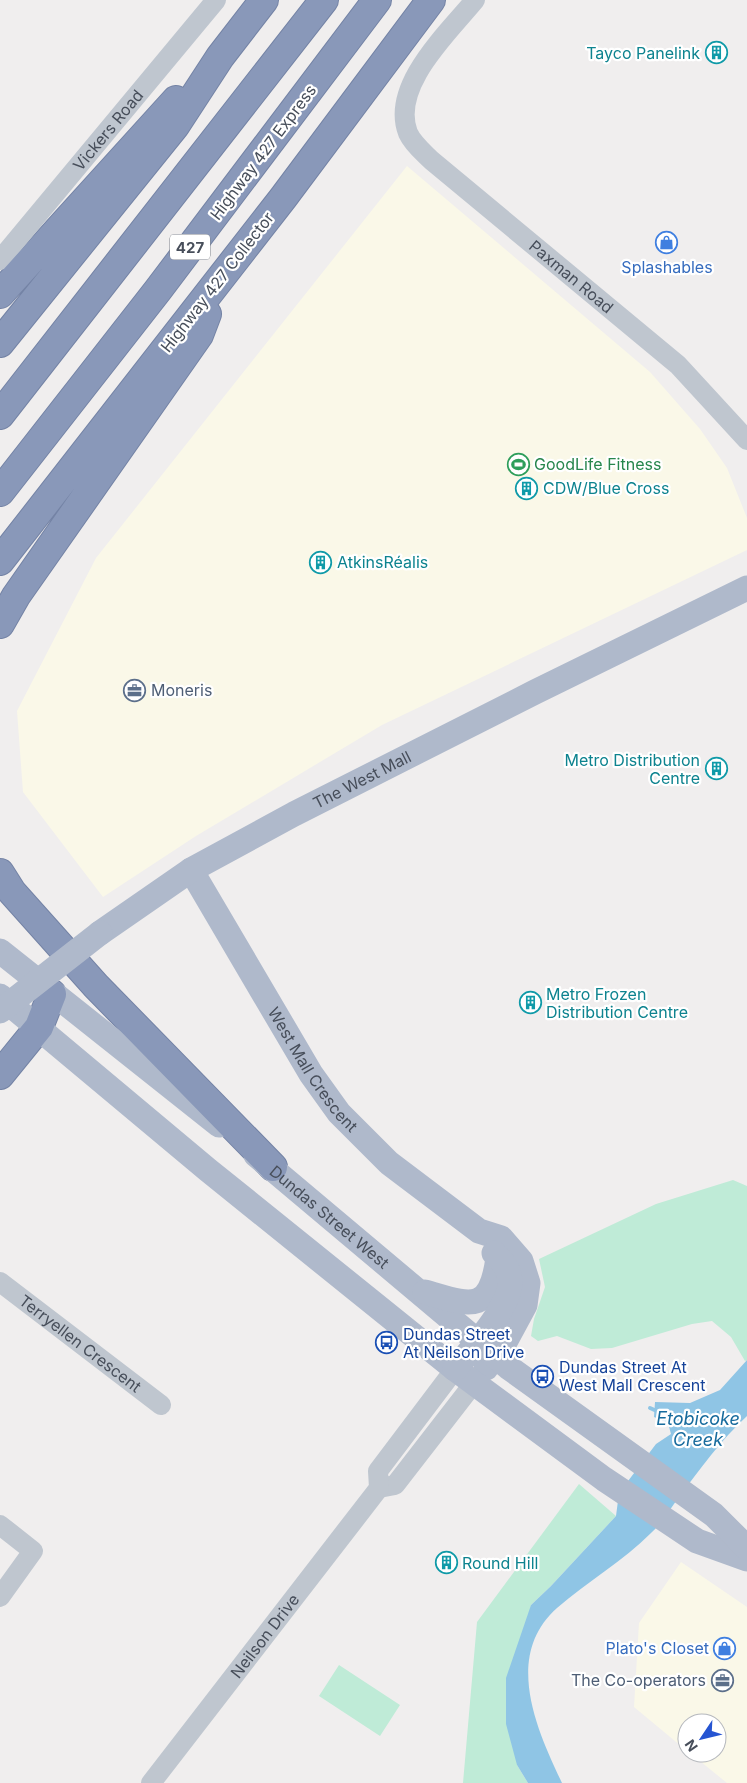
<svg xmlns="http://www.w3.org/2000/svg" width="747" height="1783" font-family="Inter,sans-serif">
<style>
.commercial{fill:#faf8e8}
.green{fill:#bfebd7}
.water{fill:#8fc5e5}
.lines{fill:none;stroke-linecap:round;stroke-linejoin:round}
.stream{stroke:#8fc5e5;stroke-width:4}
.highway-casing{stroke:#7483a5;stroke-width:30}
.minor{stroke:#bfc6cf;stroke-width:20}
.major{stroke:#afb9cb;stroke-width:25}
.highway{stroke:#8998b9;stroke-width:28}
.major-bridge{stroke:#afb9cb;stroke-width:25}
.labels{text-anchor:middle;dominant-baseline:central;stroke-width:4.5;stroke-linejoin:round;paint-order:stroke}
.shield{fill:#fff;stroke:#7e838c;stroke-width:1}
.shield-label{font-size:15px;font-weight:bold;fill:#474e5a}
.culture-label{font-size:16px;fill:#0d838f;stroke:#fff;text-anchor:start}
.street-label{font-size:16px;fill:#474e5a;stroke:#fff}
.shop-label{font-size:16px;fill:#366cbe;stroke:#fff}
.leisure-label{font-size:16px;fill:#27864d;stroke:#fff;text-anchor:start}
.service-label{font-size:16px;fill:#4e5e75;stroke:#fff;text-anchor:start}
.transit-label{font-size:16px;fill:#164399;stroke:#fff;text-anchor:start}
.water-label{font-size:18px;font-style:italic;fill:#176b9d;stroke:#fff}
</style>
<rect width="100%" height="100%" fill="#f0eeee"/>
<path class="commercial" d="M407,166l243,206 50,57 27,39 20,50v32l-365,175 -186,111 -93,61 -80,-105 -6,-81 79,-153z
M681,1562l66,45v176h-20l-37,-30h27v-30h-30v28l-53,-44 5,-84z"/>
<path class="green" d="M733,1180l14,6v174l-2,1 -14,-24 -19,-16 -20,3 -80,24 -21,1 -34,-13 -19,5 -7,-5 3,-17 11,-32 -6,-28 117,-55z
M579,1484l37,32 -65,70 -20,19 -14,160 11,18h-65l14,-161z
M339,1665l61,40 -20,31 -61,-40z"/>
<path class="water" d="M747,1360v56c-26,24 -47,53 -68,81 -9,12 -17,26 -28,36 -28,28 -64,49 -94,75 -54,48 -20,122 5,175h-34l-11,-18 -11,-41v-46l25,-73 20,-19 65,-70 3,-23 37,-49 15,-10 -3,-11 -14,-6 1,-15 35,1 30,-13z"/>
<g class="lines">
<path class="stream" d="M650,1408l9,4"/>
<defs>
<path id="highway" d="M0,294l176,-194
M0,343l175,-217 45,-69 44,-57
M0,415l324,-415
M0,492l158,-202 219,-290
M0,561l283,-363 148,-198
M0,624l16,-28 183,-261 8,-21
M0,873l12,19 84,94 177,181
M0,1075l39,-48 13,-33"/>
</defs>
<use href="#highway" class="highway-casing"/>
<g class="minor">
<path id="s1" d="M475,0c-27,33 -85,86 -67,133 5,11 15,19 23,27l247,205 69,75"/>
<path id="s2" d="M0,260l216,-260"/>
<path id="s3" d="M0,1282l161,123"/>
<path d="M379,1488l16,-3 79,-102"/>
<path d="M0,1525l33,26 -33,46"/>
<path id="s4" d="M151,1783l228,-295 -1,-17 77,-102"/>
</g>
<g class="major">
<path id="s5" d="M191,870l120,204 28,39 50,50 90,68 22,7 20,23 7,22 -3,22 -20,37 -19,26"/>
<path id="s6" d="M100,933l91,-63 103,-56 241,-122 212,-104"/>
<path d="M0,951l219,174"/>
<path d="M0,996l208,174 247,199 149,110 93,62 50,18"/>
<path id="s7" d="M256,1155l252,212 206,148 33,33"/>
<path d="M425,1292c45,13 65,23 73,-34"/>
<path d="M455,1369c16,-20 57,-63 55,-89 -1,-12 -8,-19 -16,-27"/>
</g>
<use href="#highway" class="highway"/>
<path class="major-bridge" d="M0,1011l100,-78"/>
</g>
<defs>
<symbol id="building-ring" viewBox="-11 -11 22 22"><circle r="9.5" fill="#fff" stroke="#0f9aa8" stroke-width="1.5"/><path d="M-4-6H4V6H1V3H-1V6H-4ZM-2.5-4.3h1.7v1.8h-1.7ZM.8-4.3h1.7v1.8H.8ZM-2.5-1h1.7V.8h-1.7ZM.8-1h1.7V.8H.8Z" fill="#0f9aa8"/></symbol>
<symbol id="shop-ring" viewBox="-11 -11 22 22"><circle r="9.5" fill="#fff" stroke="#3f7fe0" stroke-width="1.5"/><path d="M-5-2.5h2.3a2.7 3.5 0 0 1 5.4 0H5L5.5 6h-11ZM-1.5-2.5h3a1.5 2.3 0 0 0-3 0Z" fill="#3f7fe0"/></symbol>
<symbol id="stadium-ring" viewBox="-11 -11 22 22"><circle r="9.5" fill="#fff" stroke="#2e9e5b" stroke-width="1.5"/><path d="M0-5a6.5 5 0 1 0 0 10a6.5 5 0 1 0 0-10ZM-3.5-1.8h7v3.6h-7Z" fill="#2e9e5b"/></symbol>
<symbol id="office-ring" viewBox="-11 -11 22 22"><circle r="9.5" fill="#fff" stroke="#5c6f8a" stroke-width="1.5"/><path d="M-6-3h4V-5.5h4V-3h4V5H-6ZM-1-4.5V-3h2v-1.5ZM-6 0V1H6V0Z" fill="#5c6f8a"/></symbol>
<symbol id="bus-ring" viewBox="-11 -11 22 22"><circle r="9.5" fill="#fff" stroke="#1a4fb4" stroke-width="1.5"/><path d="M-5-6H5V4H4V6H2V4H-2V6H-4V4H-5ZM-3.5-4V0h7V-4ZM-3.5 1.2v1.5H-2V1.2ZM2 1.2v1.5H3.5V1.2Z" fill="#1a4fb4"/></symbol>
</defs>
<g fill-rule="evenodd">
<use href="#building-ring" x="704" y="40" width="25" height="25"/>
<use href="#shop-ring" x="654" y="230" width="25" height="25"/>
<use href="#stadium-ring" x="506" y="452" width="25" height="25"/>
<use href="#building-ring" x="514" y="476" width="25" height="25"/>
<use href="#building-ring" x="308" y="550" width="25" height="25"/>
<use href="#office-ring" x="122" y="678" width="25" height="25"/>
<use href="#building-ring" x="704" y="756" width="25" height="25"/>
<use href="#building-ring" x="518" y="990" width="25" height="25"/>
<use href="#bus-ring" x="374" y="1330" width="25" height="25"/>
<use href="#bus-ring" x="530" y="1364" width="25" height="25"/>
<use href="#building-ring" x="434" y="1550" width="25" height="25"/>
<use href="#shop-ring" x="712" y="1636" width="25" height="25"/>
<use href="#office-ring" x="710" y="1668" width="25" height="25"/>
</g>
<g class="labels">
<rect class="shield" x="170" y="234.5" width="40" height="25" rx="4"/>
<g class="shield-label">
<text x="190" y="247">427</text>
</g>
<g class="culture-label">
<text x="700" y="53" text-anchor="end">Tayco Panelink</text>
<text x="543" y="488">CDW/Blue Cross</text>
<text x="337" y="562">AtkinsRéalis</text>
<text x="700" y="760" text-anchor="end">Metro Distribution<tspan x="700" dy="18">Centre</tspan></text>
<text x="546" y="994">Metro Frozen<tspan x="546" dy="18">Distribution Centre</tspan></text>
<text x="462" y="1563">Round Hill</text>
</g>
<g class="street-label">
<text stroke="none"><textPath href="#s2" startOffset="169">Vickers Road</textPath></text>
<text transform="translate(263 152) rotate(-53)">Highway 427 Express</text>
<text stroke="none"><textPath href="#s1" startOffset="374">Paxman Road</textPath></text>
<text transform="translate(217 282) rotate(-52)">Highway 427 Collector</text>
<text stroke="none"><textPath href="#s6" startOffset="304">The West Mall</textPath></text>
<text stroke="none"><textPath href="#s5" startOffset="234">West Mall Crescent</textPath></text>
<text stroke="none"><textPath href="#s7" startOffset="96">Dundas Street West</textPath></text>
<text stroke="none"><textPath href="#s3" startOffset="101">Terryellen Crescent</textPath></text>
<text stroke="none"><textPath href="#s4" startOffset="186">Neilson Drive</textPath></text>
</g>
<g class="shop-label">
<text x="667" y="267">Splashables</text>
<text x="709" y="1648" text-anchor="end">Plato's Closet</text>
</g>
<g class="leisure-label">
<text x="534" y="464">GoodLife Fitness</text>
</g>
<g class="service-label">
<text x="151" y="690">Moneris</text>
<text x="706" y="1680" text-anchor="end">The Co-operators</text>
</g>
<g class="transit-label">
<text x="403" y="1334">Dundas Street<tspan x="403" dy="18">At Neilson Drive</tspan></text>
<text x="559" y="1367">Dundas Street At<tspan x="559" dy="18">West Mall Crescent</tspan></text>
</g>
<g class="water-label">
<text x="698" y="1418">Etobicoke<tspan x="698" dy="21">Creek</tspan></text>
</g>
</g>
<g transform="translate(702 1738) rotate(235)"><circle r="24" fill="#ffffff" stroke="#b5b8bd"/>
<path d="M0-4L9 19L0 12L-9 19Z" fill="#2655d2"/>
<text y="-8" font-size="14" font-weight="bold" text-anchor="middle" fill="#474e5a">N</text>
</g>
</svg>
